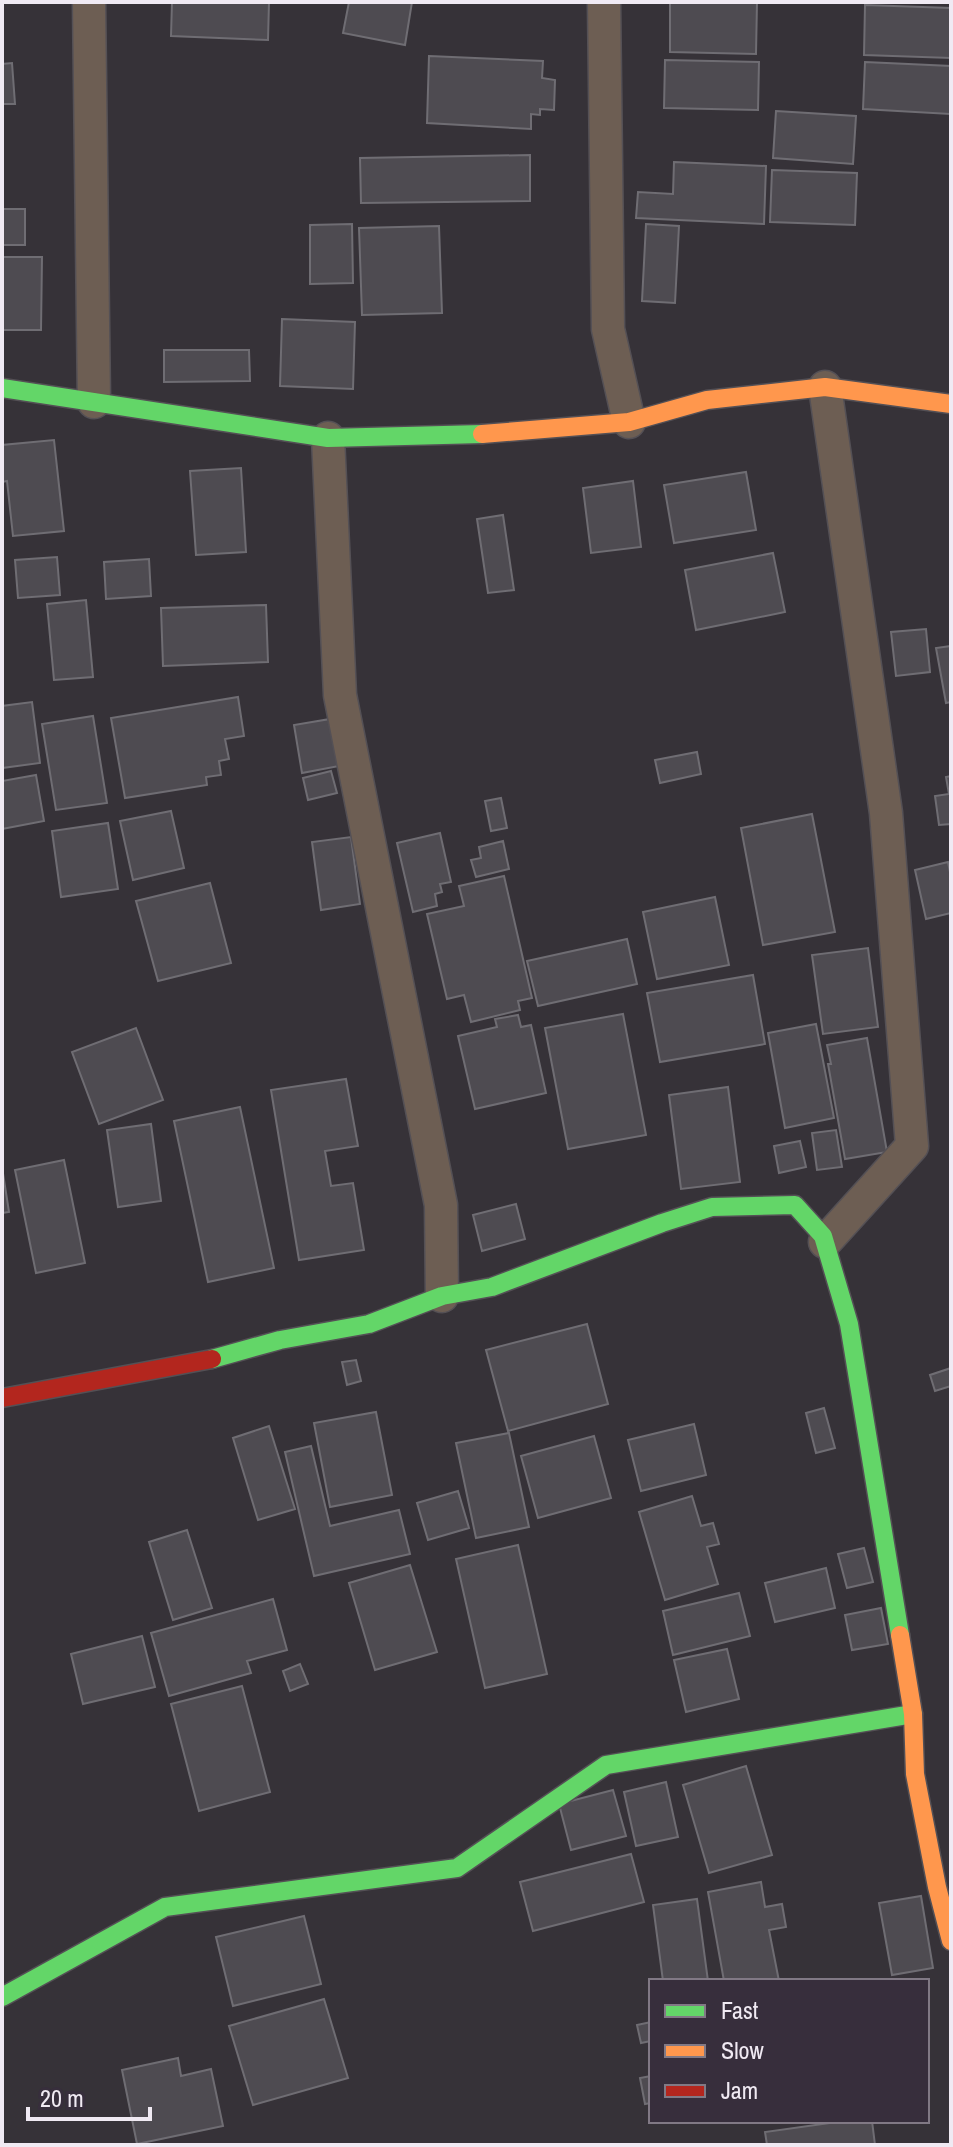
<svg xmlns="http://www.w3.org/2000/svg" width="953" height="2147" font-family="'Archivo Narrow',sans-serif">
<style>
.building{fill:#4e4b51;stroke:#6f6d73;stroke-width:2}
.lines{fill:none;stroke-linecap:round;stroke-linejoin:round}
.street-casing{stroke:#545055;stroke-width:35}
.fast-casing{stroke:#545055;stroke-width:21}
.slow-casing{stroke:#545055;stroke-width:21}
.jam-casing{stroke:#545055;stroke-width:21}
.street{stroke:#6d5e53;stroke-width:32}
.fast{stroke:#63d668;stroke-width:18}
.slow{stroke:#ff974d;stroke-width:18}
.jam{stroke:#b3261e;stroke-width:18}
</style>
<rect width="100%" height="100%" fill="#363238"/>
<path class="building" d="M172,2h97l-1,38 -97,-4z
M349,2h63l-7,43 -62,-12z
M670,2h87l-1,52 -86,-2z
M865,5l86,3v50l-87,-3z
M429,56l114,5 -1,17 13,2 -1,30 -14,-1v6l-9,-1v15l-104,-6z
M665,60l94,2 -1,48 -94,-2z
M865,62l86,4 -1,48 -87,-5z
M12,63l3,41h-13v-40z
M776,111l80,5 -3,48 -80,-6z
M530,155v46l-169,2 -1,-45z
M674,162l92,4 -2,58 -128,-6 2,-26 35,2z
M772,170l85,3 -2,52 -85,-3z
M2,209h23v36h-23z
M352,224l1,59 -43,1v-59z
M646,224l33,2 -4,77 -33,-2z
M439,226l3,87 -80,2 -3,-87z
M2,257h40l-1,73h-39z
M282,319l73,3 -2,67 -73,-3z
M164,350h85l1,31 -86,1z
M54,440l10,91 -51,5 -6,-55 -5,1v-37z
M241,468l5,84 -50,3 -6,-84z
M746,472l10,58 -82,13 -10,-58z
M633,481l8,66 -50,6 -8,-65z
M503,515l11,75 -26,3 -11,-74z
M773,553l12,59 -89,18 -11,-60z
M57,557l3,38 -42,3 -3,-38z
M149,559l2,37 -45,3 -2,-37z
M86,600l7,77 -39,3 -7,-76z
M266,605l2,57 -105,4 -2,-58z
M926,629l4,43 -34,4 -5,-44z
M951,646v56l-5,1 -10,-55z
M238,697l6,39 -19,3 4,20 -10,2 2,14 -15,2 1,8 -82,13 -14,-80z
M32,702l8,61 -38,5v-62z
M93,716l14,87 -51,7 -14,-86z
M330,719l9,47 -37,7 -8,-48z
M697,752l4,22 -41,9 -5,-23z
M331,771l6,22 -29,7 -5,-22z
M36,775l8,46 -42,8v-48z
M951,776v48l-12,1 -4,-29 14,-2 -3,-17z
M501,798l6,30 -16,3 -6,-30z
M171,811l13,57 -51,12 -13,-59z
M812,814l23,118 -72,13 -22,-117z
M108,823l10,66 -57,8 -9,-66z
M440,833l11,49 -11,2 2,8 -7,2 2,12 -24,6 -16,-69z
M351,837l9,67 -39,6 -9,-68z
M503,841l6,28 -33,8 -5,-17 10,-2 -2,-11z
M948,862l3,15v36l-25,6 -11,-49z
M504,876l28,122 -14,3 2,9 -49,12 -7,-27 -17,4 -20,-85 37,-8 -5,-20z
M210,883l21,80 -73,18 -22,-80z
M715,897l14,68 -72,14 -14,-67z
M627,939l10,45 -99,22 -11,-45z
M868,948l10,79 -55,7 -11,-79z
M753,975l12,69 -105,18 -13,-69z
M623,1014l23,121 -78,14 -23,-121z
M518,1015l3,12 10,-2 15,68 -71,16 -17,-73 39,-9 -2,-8z
M816,1024l18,94 -49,10 -17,-95z
M136,1028l27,72 -64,24 -27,-72z
M867,1038l20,114 -42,7 -17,-95h3l-4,-19z
M346,1079l12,67 -33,5 6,35 22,-3 11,67 -65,10 -28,-170z
M728,1087l12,95 -59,7 -12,-94z
M240,1107l34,161 -66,14 -34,-161z
M151,1124l10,77 -43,6 -11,-77z
M836,1130l6,37 -25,3 -5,-37z
M800,1141l6,26 -27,6 -5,-27z
M64,1160l21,103 -49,10 -21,-103z
M2,1167l7,45 -7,1z
M516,1204l9,35 -43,12 -9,-36z
M587,1324l21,80 -100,27 -22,-81z
M356,1360l5,21 -14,4 -5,-23z
M951,1368v18l-16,5 -5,-16z
M824,1408l11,40 -19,5 -10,-40z
M376,1412l16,83 -62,12 -16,-84z
M694,1424l12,51 -65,16 -13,-51z
M269,1426l26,83 -37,11 -25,-82z
M509,1433l20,94 -53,11 -20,-95z
M594,1436l17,62 -73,20 -17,-62z
M311,1446l19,80 69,-16 11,44 -96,22 -29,-124z
M458,1491l11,37 -41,12 -11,-37z
M692,1496l9,30 12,-3 6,21 -12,3 11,37 -53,16 -26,-88z
M187,1530l25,78 -39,12 -24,-78z
M518,1545l29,129 -62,14 -29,-129z
M864,1548l9,34 -26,6 -9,-34z
M410,1565l27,87 -62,18 -26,-87z
M826,1568l9,40 -60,14 -10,-39z
M739,1593l11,43 -77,19 -10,-44z
M273,1599l14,51 -40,11 4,12 -82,23 -18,-63z
M881,1608l7,36 -36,6 -7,-35z
M142,1636l13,51 -72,17 -12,-50z
M727,1649l12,50 -53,13 -12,-52z
M300,1664l8,20 -18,7 -7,-20z
M242,1686l28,106 -71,19 -28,-107z
M746,1766l26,89 -63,18 -26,-88z
M666,1782l12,55 -42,9 -12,-54z
M613,1790l13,46 -55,14 -12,-46z
M631,1854l13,48 -111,29 -13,-49z
M761,1882l4,25 17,-3 4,23 -17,3 10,51h-55l-16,-89z
M921,1896l12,72 -41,7 -13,-72z
M697,1899l11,82h-45l-10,-76z
M304,1916l17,68 -88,22 -17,-69z
M324,1999l24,79 -95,27 -24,-79z
M651,2022v19l-10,2 -4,-18z
M178,2058l3,18 30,-7 12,57 -86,18 -15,-74z
M651,2076v27l-6,1 -5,-26z
M844,2121h28l3,24h-108l-2,-13z"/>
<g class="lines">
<defs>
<path id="street" d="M89,2l5,400
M604,2l4,327 21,93
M825,387l61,426 26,333 -87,96
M328,438l12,257 101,510 1,91"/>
<path id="fast" d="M2,388l326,50 154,-4
M212,1359l68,-19 89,-16 73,-28 50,-9 170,-64 50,-16 83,-2 28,31 26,88 51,311
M2,1997l163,-90 292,-39 149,-103 307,-51"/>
<path id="slow" d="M482,434l147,-12 78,-22 118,-13 126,17
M900,1635l13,79 2,60 22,113 14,54"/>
<path id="jam" d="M2,1398l210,-39"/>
</defs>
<use href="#street" class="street-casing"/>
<use href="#fast" class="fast-casing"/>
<use href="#slow" class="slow-casing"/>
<use href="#jam" class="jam-casing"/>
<use href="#street" class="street"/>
<use href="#fast" class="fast"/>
<use href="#slow" class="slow"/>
<use href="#jam" class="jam"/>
</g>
<rect width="953" height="2147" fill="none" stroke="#f0eaf3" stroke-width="8"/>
<rect x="649" y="1979" width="280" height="144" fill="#372e3c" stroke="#817985" stroke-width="2"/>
<rect x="665" y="2005" width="40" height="12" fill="#63d668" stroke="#817985" stroke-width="2"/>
<text x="721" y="2019" font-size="24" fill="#f0eaf3">Fast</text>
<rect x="665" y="2045" width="40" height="12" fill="#ff974d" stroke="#817985" stroke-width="2"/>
<text x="721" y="2059" font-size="24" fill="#f0eaf3">Slow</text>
<rect x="665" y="2085" width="40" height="12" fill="#b3261e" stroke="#817985" stroke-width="2"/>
<text x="721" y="2099" font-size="24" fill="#f0eaf3">Jam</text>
<path d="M28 2107v12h122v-12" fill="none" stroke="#f0eaf3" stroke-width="4"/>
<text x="40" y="2107" font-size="24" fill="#f0eaf3" stroke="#372e3c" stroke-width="6" paint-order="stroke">20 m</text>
</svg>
